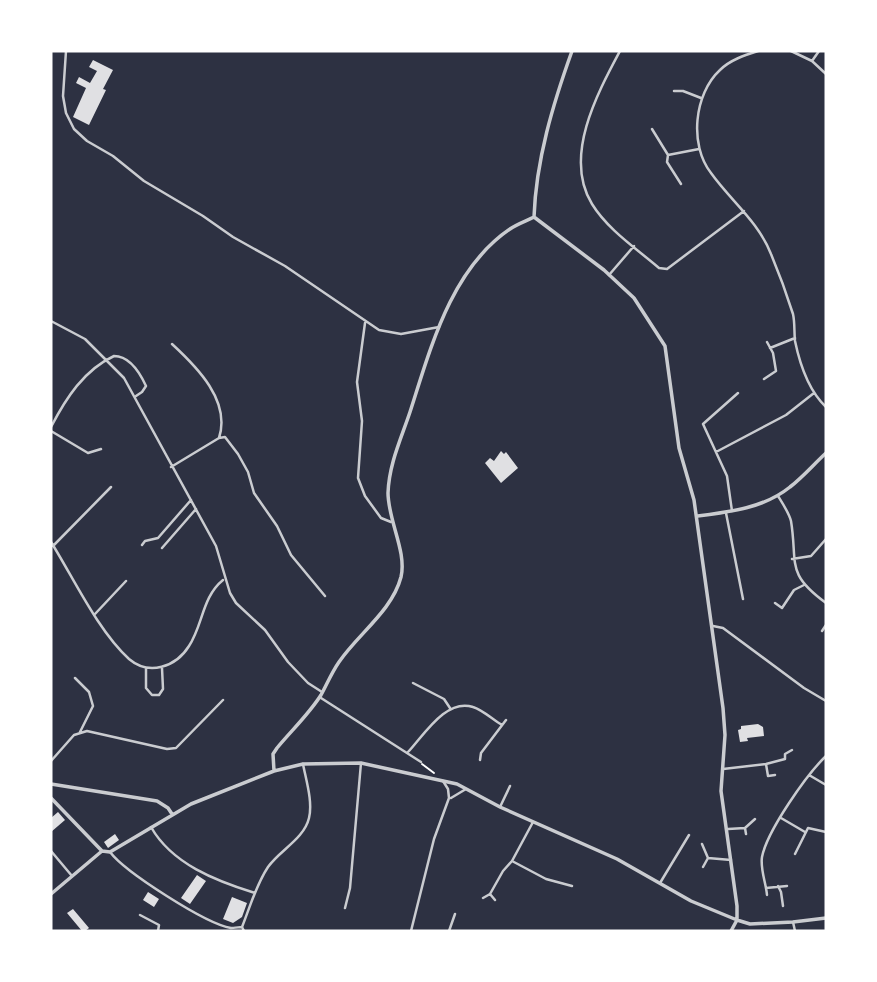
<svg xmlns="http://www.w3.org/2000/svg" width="877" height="982" font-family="'Exo 2',sans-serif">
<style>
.building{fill:#e0e0e3}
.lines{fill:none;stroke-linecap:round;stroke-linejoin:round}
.path{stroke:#fff;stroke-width:2}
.minor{stroke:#caccd0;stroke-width:2.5}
.tertiary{stroke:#caccd0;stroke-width:3.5}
</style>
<rect width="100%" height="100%" fill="#2d3142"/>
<path class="building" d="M93,60l20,10 -10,19 3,1 -17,35 -16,-8 13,-29 -10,-5 3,-6 11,6 7,-12 -8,-4z
M501,451l3,3 2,-2 12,16 -17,15 -16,-20 5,-5 4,3z
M758,724l5,3 1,9 -17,2 1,3 -8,1 -2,-12 3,-1v-3z
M58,812l7,8 -14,12v-14z
M115,834l4,6 -11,8 -4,-6z
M197,875l9,6 -16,23 -9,-6z
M148,892l11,7 -5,8 -11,-7z
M232,897l15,6 -5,14 -9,6 -10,-4z
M73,909l16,19 -4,3h-3l-15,-18z"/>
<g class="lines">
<path class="path" d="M422,764l12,9"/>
<path class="minor" d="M66,51l-3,45 3,17 8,16 13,12 26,15 31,25 59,35 30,21 52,29 94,64 22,4 38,-7
M620,51c-23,43 -57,106 -28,153 16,26 45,45 67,64l8,1 77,-58
M758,51c-13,4 -28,9 -38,19 -26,24 -31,75 -9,103 20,28 47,48 60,81 8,19 16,41 22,60 2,9 1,18 2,27 5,24 13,49 31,66
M791,51l21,10 14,13
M812,61l7,-10
M674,91h9l18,7
M652,129l16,26 -1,7 14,22
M668,155l31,-6
M609,275l25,-29
M51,321l34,18 39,39 92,168 14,47 6,10 29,27 23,32 20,21 14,9
M365,323l-8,59 5,39 -4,57 7,18 16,22 10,4
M172,344c25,23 59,57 47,94
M770,348l25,-10
M764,379l12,-8 -3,-18 -6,-11
M51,427c15,-29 33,-57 63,-71 16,0 26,17 32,30l-4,6 -6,4
M51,431l37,22 13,-4
M716,452l70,-37 28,-22
M171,467l48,-29 6,-1 13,17 10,18 6,21 23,33 14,29 34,41
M778,496c5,8 11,17 13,25 7,43 -6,52 35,82
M732,511l-5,-35 -24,-52 35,-31
M726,513l17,86
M51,542c22,35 47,89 78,117 20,17 47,8 60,-13 14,-21 13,-49 34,-66
M142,545l3,-4 13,-3 33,-38
M53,546l58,-59
M162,548l34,-39
M792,559l19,-3 15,-17
M775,603l7,5 12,-18 10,-5
M95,614l31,-33
M713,626l10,2 81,60 22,13
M822,631l4,-6
M146,668v20l6,7h7l4,-6 -1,-21
M75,678l14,14 4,14 -13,26
M413,683l31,16 6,9
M321,698l100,64
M408,752c16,-17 38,-54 65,-45 10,3 20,13 29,18
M480,760l1,-7 25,-33
M51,761l23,-26 13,-4 80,18 9,-1 47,-48
M766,764l2,12 7,-1
M723,769l43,-5 19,-5v-5l7,-4
M809,775l17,10
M451,798l15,-9
M500,807l10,-21
M781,818l24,14
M533,822l-21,39 34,18 26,7
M151,827c21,37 65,54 104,66
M728,829l17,-1
M746,834l-1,-6 10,-9
M702,844l6,14 -5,9
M51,851l21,25
M110,852c15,20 96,72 121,76 2,0 10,-1 11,-1l2,4
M795,854l13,-26 18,4
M708,858l23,2
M660,883l29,-48
M778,886l3,6 2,14
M766,888l21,-2
M490,894l13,-23 9,-10
M767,895c-1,-12 -7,-26 -5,-38 5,-26 45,-83 64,-101
M483,898l7,-4 5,6
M345,908l5,-20 11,-125
M140,915l19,10 -1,6
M793,922l2,9
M242,927c8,-20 14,-42 26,-60 12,-17 36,-28 41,-49 4,-16 -3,-38 -6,-54
M411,931l23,-92 15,-41 -1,-9 -5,-8
M449,931l6,-17"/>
<path class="tertiary" d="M534,217l70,53 30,28 31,48 14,102 15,52 29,208 2,27 -4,56 16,115v14l-6,11
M534,217c2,-57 19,-113 38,-166
M697,516c33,-4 67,-8 93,-29 13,-10 24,-23 36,-34
M274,771l-1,-17 4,-6c14,-17 32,-34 44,-53 6,-11 11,-23 18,-33 19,-28 53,-51 62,-85 6,-25 -13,-57 -13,-84 1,-29 13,-54 22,-81 21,-65 41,-143 100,-183 7,-5 16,-8 24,-12
M51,784l106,17 11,7 4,6
M51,798l51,53
M102,851l8,1 81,-48 83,-33 29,-7 58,-1 96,21 43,23 117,52 74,42 46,19 13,4 43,-2 33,-4
M51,894l51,-43"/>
</g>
<rect width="877" height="982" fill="none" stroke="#ffffff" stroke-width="105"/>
</svg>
